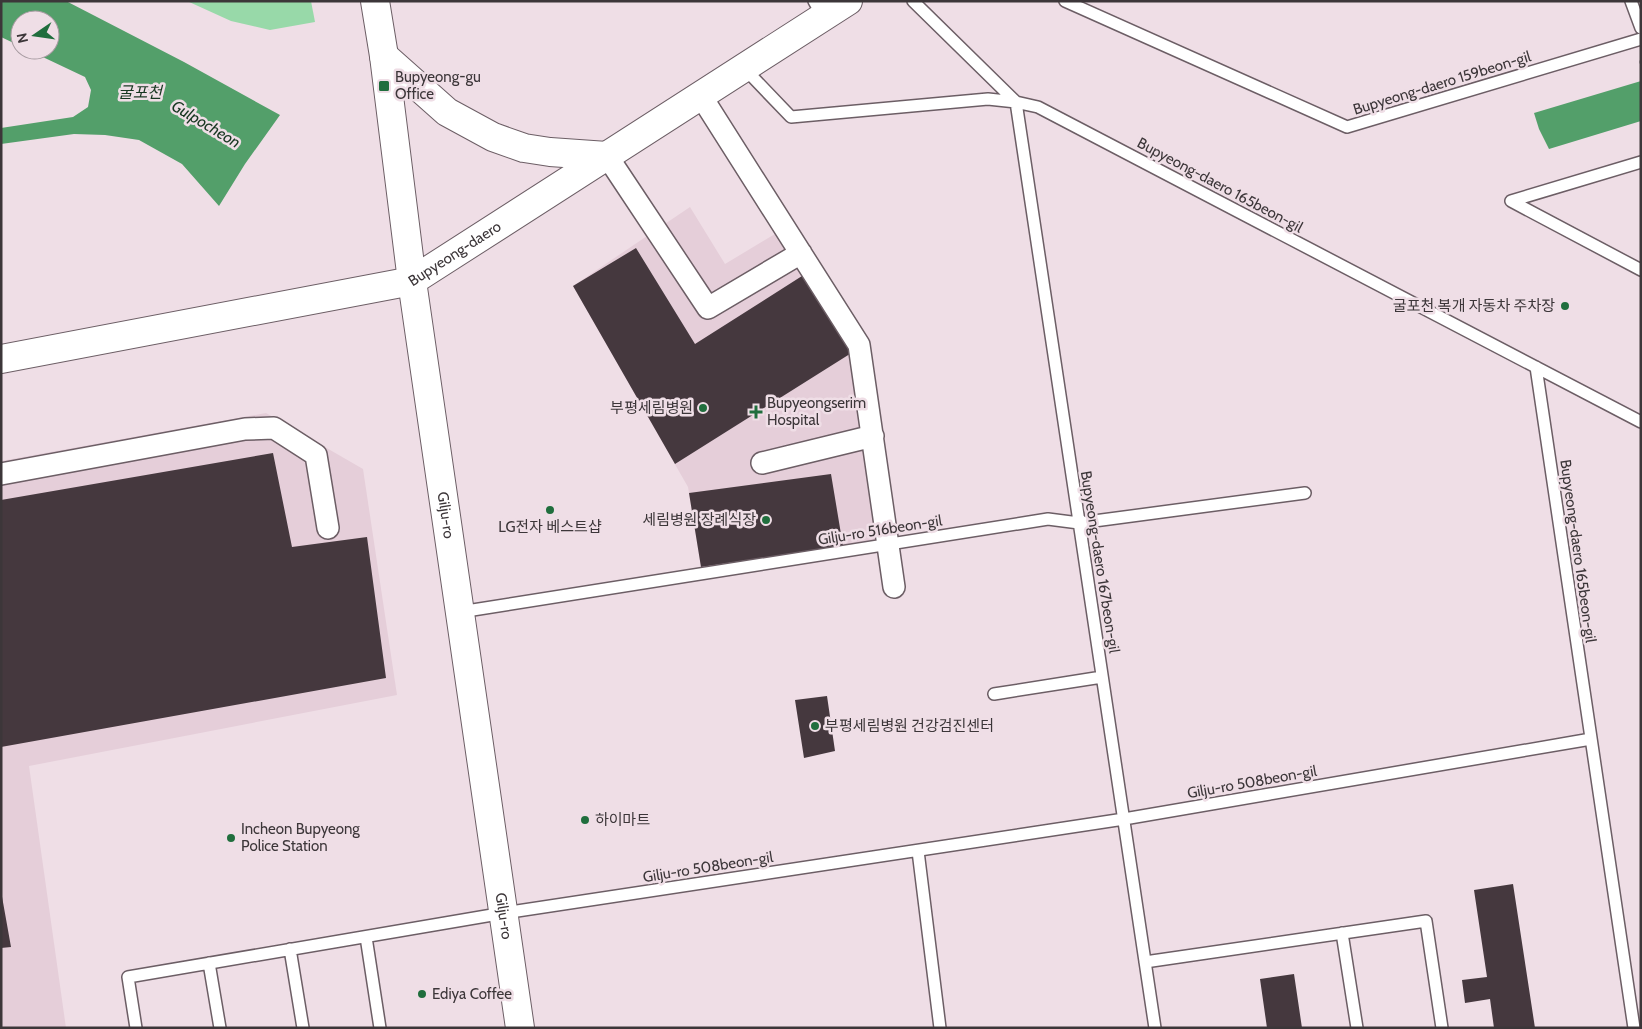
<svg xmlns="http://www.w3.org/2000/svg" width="1642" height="1029" font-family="Cabin,'Noto Sans KR',sans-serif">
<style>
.built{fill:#e5ced9}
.green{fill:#98d9a9}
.water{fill:#539f6a}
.building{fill:#45383e}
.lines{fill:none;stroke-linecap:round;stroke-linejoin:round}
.lane-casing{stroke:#6c5e65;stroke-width:14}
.street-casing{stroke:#6c5e65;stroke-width:24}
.secondary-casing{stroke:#6c5e65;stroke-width:30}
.path{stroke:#b1a4aa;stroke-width:3;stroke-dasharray:5 2.5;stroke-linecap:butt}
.lane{stroke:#fff;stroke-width:11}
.street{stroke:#fff;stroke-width:21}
.secondary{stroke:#fff;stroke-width:28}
.poi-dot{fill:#206e3d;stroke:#efdee6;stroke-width:2}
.labels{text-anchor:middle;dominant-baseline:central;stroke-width:5;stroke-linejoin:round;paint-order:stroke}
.poi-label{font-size:15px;fill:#3c3639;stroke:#efdee6;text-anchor:start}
.street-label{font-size:15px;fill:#3c3639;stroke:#efdee6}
.water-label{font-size:16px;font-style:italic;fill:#173721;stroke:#efdee6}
</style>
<rect width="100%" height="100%" fill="#efdee6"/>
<path class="built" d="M690,207l35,57 50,-30 84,126 28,180 -186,27 -13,-80 -115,-201z
M266,413l97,56 34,226 -368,71 37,262h-65v-567z"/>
<path class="green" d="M187,1h124l4,21 -45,8 -39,-9z"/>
<path class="water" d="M1,1h65l118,61 96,53 -35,49 -26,42 -37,-42 -43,-24 -34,-5 -31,-1 -73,10v-16l72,-11 15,-10 3,-17 -6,-13 -57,-27h22v-30h-30v26l-19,-9z
M1641,81v40l-92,28 -10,-20 -5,-16z"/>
<path class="building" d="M636,248l59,96 107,-68 51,76 -178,112 -102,-178z
M273,453l19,94 75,-10 19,141 -385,69v-247z
M831,474l12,72 -142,21 -12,-74z
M827,696l8,55 -31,7 -9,-58z
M1513,884l22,144h-41l-4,-29 -25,4 -3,-23 25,-3 -13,-87z
M1,891l10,56 -10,1z
M1294,974l8,54h-35l-7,-49z"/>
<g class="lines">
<defs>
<path id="lane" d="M814,1l9,16
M913,1l103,101 22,5 603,315
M1065,1l282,126 294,-88
M1631,1l10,27
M744,68l47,49 197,-18 28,3 139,926
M1511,201l130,69
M1511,201l130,-39
M1536,367l98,661
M460,612l588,-93 31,4 226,-30
M994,694l108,-17
M918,851l22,177
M1342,933l15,95
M366,937l14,91
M290,949l13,79
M1145,962l281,-41 16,107
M209,963l11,65
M136,1028l-8,-51 376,-64 620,-94 467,-80"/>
<path id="street" d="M701,96l158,249 35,242
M607,156l101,152 93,-55
M762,463l111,-27
M1,474l244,-45 29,-1 42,27 12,73"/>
<g id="secondary">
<path id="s1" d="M375,1l9,55 28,225 108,747"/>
<path d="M384,56l63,56 46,25 31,11 26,4 57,4"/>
<path id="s2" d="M1,359l411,-78 436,-280"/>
</g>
</defs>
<use href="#lane" class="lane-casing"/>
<use href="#street" class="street-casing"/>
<use href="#secondary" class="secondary-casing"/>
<path class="path" d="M1639,62h2"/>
<use href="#lane" class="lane"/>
<use href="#street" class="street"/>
<use href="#secondary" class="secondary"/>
</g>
<g class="poi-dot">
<rect x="378" y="80" width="12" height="12" rx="2.5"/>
<circle cx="1565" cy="306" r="5"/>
<circle cx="703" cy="408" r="5"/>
<path d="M753.5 404.5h5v5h5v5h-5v5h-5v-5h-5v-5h5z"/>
<circle cx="550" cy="510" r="5"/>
<circle cx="766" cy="520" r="5"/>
<circle cx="815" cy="726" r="5"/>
<circle cx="585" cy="820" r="5"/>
<circle cx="231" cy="838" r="5"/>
<circle cx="422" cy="994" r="5"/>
</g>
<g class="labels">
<g class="poi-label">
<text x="395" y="77">Bupyeong-gu<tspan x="395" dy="17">Office</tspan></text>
<text x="1555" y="306" text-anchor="end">굴포천 복개 자동차 주차장</text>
<text x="767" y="403">Bupyeongserim<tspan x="767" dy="17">Hospital</tspan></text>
<text x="693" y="408" text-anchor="end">부평세림병원</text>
<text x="756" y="520" text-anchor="end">세림병원 장례식장</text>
<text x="550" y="527" text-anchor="middle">LG전자 베스트샵</text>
<text x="825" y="726">부평세림병원 건강검진센터</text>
<text x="595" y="820">하이마트</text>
<text x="241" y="829">Incheon Bupyeong<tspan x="241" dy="17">Police Station</tspan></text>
<text x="432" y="994">Ediya Coffee</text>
</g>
<g class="street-label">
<text transform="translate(1442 83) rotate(-17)">Bupyeong-daero 159beon-gil</text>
<text transform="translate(1220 185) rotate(28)">Bupyeong-daero 165beon-gil</text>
<text stroke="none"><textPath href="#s2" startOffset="469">Bupyeong-daero</textPath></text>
<text stroke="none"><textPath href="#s1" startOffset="519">Gilju-ro</textPath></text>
<text transform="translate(880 530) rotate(-9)">Gilju-ro 516beon-gil</text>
<text transform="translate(1578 551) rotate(82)">Bupyeong-daero 165beon-gil</text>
<text transform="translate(1100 562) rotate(81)">Bupyeong-daero 167beon-gil</text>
<text transform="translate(1252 782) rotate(-10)">Gilju-ro 508beon-gil</text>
<text transform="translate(708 867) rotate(-9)">Gilju-ro 508beon-gil</text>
<text stroke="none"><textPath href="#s1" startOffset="924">Gilju-ro</textPath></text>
</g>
<g class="water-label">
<text x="140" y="92">굴포천</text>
<text transform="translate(206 124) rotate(31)">Gulpocheon</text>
</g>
</g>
<rect width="1642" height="1029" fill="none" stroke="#3c3639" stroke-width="5"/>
<g transform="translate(35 35) rotate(257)"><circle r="24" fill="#efdee6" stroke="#a79ba1"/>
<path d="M0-4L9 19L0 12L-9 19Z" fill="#206e3d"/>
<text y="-8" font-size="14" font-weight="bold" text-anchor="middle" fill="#3c3639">N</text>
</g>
</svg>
